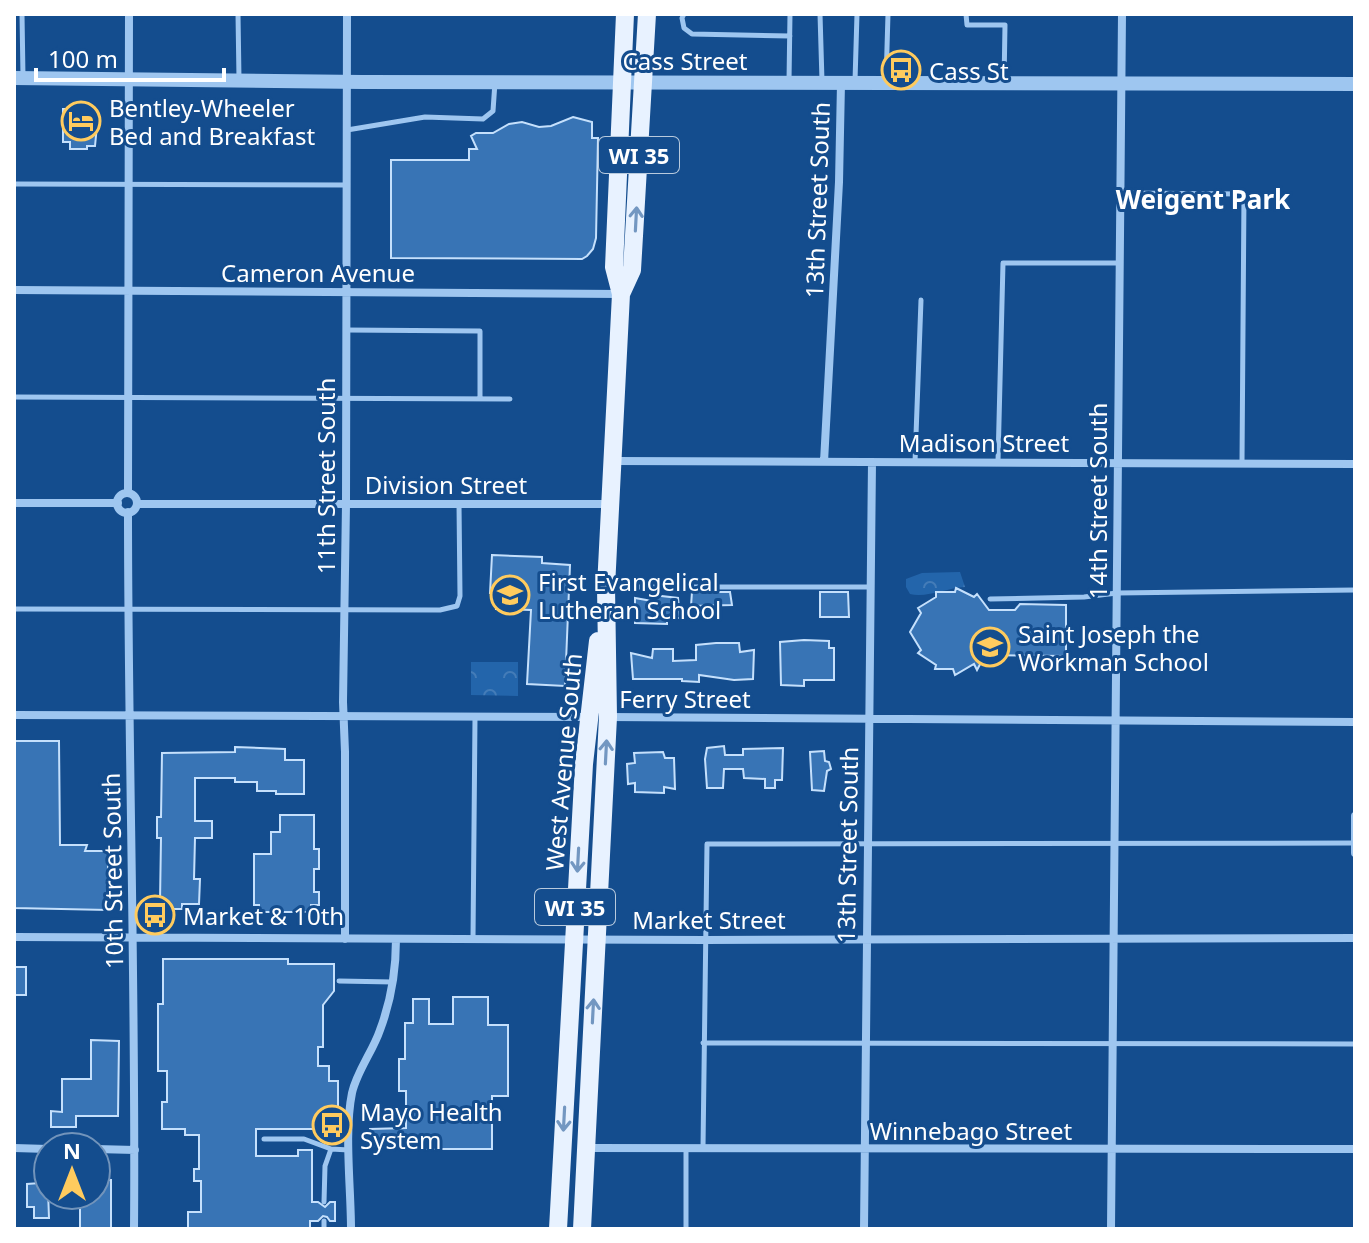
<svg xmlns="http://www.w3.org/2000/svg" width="1369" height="1243" font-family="'Noto Sans',sans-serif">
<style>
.forest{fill:url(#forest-crowns)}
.building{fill:#3874b5;stroke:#c5e0fc;stroke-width:2}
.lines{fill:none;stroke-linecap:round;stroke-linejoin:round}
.service{stroke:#9ec6f0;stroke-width:5}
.minor{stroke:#9ec6f0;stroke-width:8}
.tertiary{stroke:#9ec6f0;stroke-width:14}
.primary{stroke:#e8f2ff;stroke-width:18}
.oneway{stroke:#7397c1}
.labels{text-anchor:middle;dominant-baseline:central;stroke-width:6;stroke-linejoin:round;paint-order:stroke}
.shield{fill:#144d8e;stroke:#b8cadd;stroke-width:2}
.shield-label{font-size:22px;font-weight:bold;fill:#fff}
.street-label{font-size:24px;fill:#fff;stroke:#144d8e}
.poi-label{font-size:24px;fill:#fff;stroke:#144d8e;text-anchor:start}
.neighbourhood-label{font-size:26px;font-weight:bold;fill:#fff;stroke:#144d8e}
</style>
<defs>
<pattern id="forest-crowns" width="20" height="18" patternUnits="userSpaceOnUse" patternTransform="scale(2)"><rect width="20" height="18" fill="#2365ab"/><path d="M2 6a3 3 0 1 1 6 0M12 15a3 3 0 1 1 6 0" fill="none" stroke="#447cb8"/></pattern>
</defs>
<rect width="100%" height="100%" fill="#144d8e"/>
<path class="forest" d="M960,572l5,15c-19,1 -38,11 -55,7l-4,-7v-8l16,-6z
M471,662h47v34l-47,-1z"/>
<path class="building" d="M84,106l7,1 3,8h4l-3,31h-8v3h-17v-7h-7v-33h12z
M573,117l19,5v16h6l-2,100 -3,11 -6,7 -5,3 -191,-1v-98h78v-11h8l-6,-13 5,-3h17l16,-9 13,-2 17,5 12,-1z
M492,555l50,2v6l28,2 -5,121 -38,-2 4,-74 -35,-1 1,-16h-7z
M956,588l18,9 3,-3 12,16h26l5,-6 46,1v51l-81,-1 -8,15 -3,-6 -19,11 -2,-6h-18l1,-4 -18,-12 3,-3 -11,-18 11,-19 -3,-5 18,-11v-5h19z
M692,592h38l2,13 -41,1z
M820,592h28l1,25h-29z
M653,595l25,3 2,20h-13v6l-32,-1v-25l17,3z
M804,640l25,1v7h5v32h-30v6l-23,-1 -1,-43z
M716,643h23l1,9 14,-2 -1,29 -19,1 -35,-5v7l-17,-1v-2h-49l-2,-26 21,5 1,-9h20v12l23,-1v-15z
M14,741h45l1,104h27l-2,6h23v59l-94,-2z
M724,746l1,9h18v-6l40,-1 -1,32h-7v8h-10v-9l-21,-1 -1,-9h-19l-1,19h-16l-2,-29 2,-11z
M235,747l50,2v11h19v34h-28v-3h-19v-9h-22v-4h-40v43h17v17h-17l-1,41h6l-1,25h-17v5h-16v-7h-6l1,-64h-4v-21h4l1,-64 73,-1z
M824,751l1,10 4,1 2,7 -4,2 -3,20 -12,-1 -2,-38z
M663,752l2,6h9l1,31 -11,-2v6l-29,-1v-9l-7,1 -1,-20 8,-1 -1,-10z
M280,815h34v34h5v20h-5v23h5v13h-8v7h-52v-7h-5v-51h17v-22h9z
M163,959h125v5h46v27l-11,14v42h-5v19h11v15h9v48h-82v27h42v-6h14v52h6l7,5 5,-5h5v19h-5l-3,-4 -4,-1 -5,5h-8v8h-122v-17h13v-31h-7v-12h5v-34h-14v-6h-23v-27h5v-31h-9v-67h5z
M14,967h12v28h-12z
M453,997h35v28h20v71h-16v53h-86v-3h-36v-17l36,-1v-37h-7v-32h6v-36h8v-24h16v25h24z
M91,1040l28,1 -1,75h-42v11h-25v-16l11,1v-33h29z
M96,1180h15v49h-31v-34h16z
M40,1183v7h8l1,28h-15v-11h-7v-23z"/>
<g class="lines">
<path class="service" d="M22,14l1,63
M238,14l1,65
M684,14l-2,4 2,10 8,6 98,2
M820,14l2,67
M966,14l1,11h38l-1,58
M789,81l1,-67
M855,81l2,-67
M886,82l2,-68
M347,130l78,-13 58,2 10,-8 2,-29
M14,184l333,1
M1121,193l123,1 -2,269
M346,330l134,1v67
M14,397l496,2
M998,461l5,-198h117
M915,462l6,-162
M611,587h260
M990,599l94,-2 33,-4 238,-3
M14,609l426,1 17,-4 3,-10 -1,-92
M473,939l2,-221
M339,981l54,1
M703,1043l652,1
M264,1139h40l27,10 18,1
M703,1148l4,-304 648,-1
M686,1149v80
M324,1202l1,-36 6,-17
M324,1229v-8"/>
<path class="minor" d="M14,290l607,4
M614,461l741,3
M824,462l15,-280 2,-99
M128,493l1,-479
M117 503a10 10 0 1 1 20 0a10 10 0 1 1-20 0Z
M14,503h104
M137,504h473
M128,512c0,239 8,478 6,717
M14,715l575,2
M607,717l748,5
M1355,816v37
M14,937l691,3 650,-2
M345,939v-187l-2,-50 3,-198 1,-490
M14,1148l34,1
M587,1148l768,1
M96,1149l39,1
M351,1229c0,-41 -7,-97 1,-136 5,-22 21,-42 28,-63 11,-29 16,-60 16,-91
M864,1229l8,-767
M1111,1229l11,-1215"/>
<path class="tertiary" d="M14,78l348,4 993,2"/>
<path class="primary" d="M621,294l11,-24 15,-256
M558,1229l26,-465 14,-123
M582,1229l26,-512 -2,-130 15,-293 -7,-27 11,-253"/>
</g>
<defs><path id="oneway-shaft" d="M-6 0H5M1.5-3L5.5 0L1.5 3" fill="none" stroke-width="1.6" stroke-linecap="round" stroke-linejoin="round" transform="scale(2)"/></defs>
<g class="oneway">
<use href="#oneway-shaft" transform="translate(636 219) rotate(-87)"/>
<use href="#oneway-shaft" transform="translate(606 752) rotate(-87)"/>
<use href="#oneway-shaft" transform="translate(578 860) rotate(93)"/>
<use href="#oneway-shaft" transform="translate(593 1011) rotate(-87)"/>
<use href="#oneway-shaft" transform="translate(564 1119) rotate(93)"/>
</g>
<defs>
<symbol id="bus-ring" viewBox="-11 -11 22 22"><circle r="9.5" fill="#144d8e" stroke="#ffcb5e" stroke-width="1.5"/><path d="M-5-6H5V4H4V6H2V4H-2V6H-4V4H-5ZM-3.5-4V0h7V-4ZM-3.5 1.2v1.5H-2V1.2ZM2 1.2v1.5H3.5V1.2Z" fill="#ffcb5e"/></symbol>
<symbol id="hotel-ring" viewBox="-11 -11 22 22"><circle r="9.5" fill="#144d8e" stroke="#ffcb5e" stroke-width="1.5"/><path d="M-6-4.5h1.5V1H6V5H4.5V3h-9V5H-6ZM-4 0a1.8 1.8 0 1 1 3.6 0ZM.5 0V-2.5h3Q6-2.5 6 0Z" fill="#ffcb5e"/></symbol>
<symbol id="school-ring" viewBox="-11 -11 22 22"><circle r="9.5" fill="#144d8e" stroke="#ffcb5e" stroke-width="1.5"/><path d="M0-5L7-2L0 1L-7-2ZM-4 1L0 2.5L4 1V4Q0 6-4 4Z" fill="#ffcb5e"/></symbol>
</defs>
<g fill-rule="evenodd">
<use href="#bus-ring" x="879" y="48" width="44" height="44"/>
<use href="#hotel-ring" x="59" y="99" width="44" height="44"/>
<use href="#school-ring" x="488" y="573" width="44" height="44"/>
<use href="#school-ring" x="968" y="625" width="44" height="44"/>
<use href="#bus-ring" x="133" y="893" width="44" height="44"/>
<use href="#bus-ring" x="310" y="1103" width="44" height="44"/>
</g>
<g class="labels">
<g class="shield">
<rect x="599" y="137" width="80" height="36" rx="6"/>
<rect x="535" y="889" width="80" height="36" rx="6"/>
</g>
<g class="shield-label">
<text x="639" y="155">WI 35</text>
<text x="575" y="907">WI 35</text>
</g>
<g class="street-label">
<text x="685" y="60">Cass Street</text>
<text transform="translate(817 200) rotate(-88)">13th Street South</text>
<text x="318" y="272">Cameron Avenue</text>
<text x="984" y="442">Madison Street</text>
<text transform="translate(325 476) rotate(-90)">11th Street South</text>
<text x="446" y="484">Division Street</text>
<text transform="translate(1097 501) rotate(-90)">14th Street South</text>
<text x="685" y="698">Ferry Street</text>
<text transform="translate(563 762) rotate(-85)">West Avenue South</text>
<text transform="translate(847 845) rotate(-89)">13th Street South</text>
<text transform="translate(112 871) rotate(-91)">10th Street South</text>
<text x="709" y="919">Market Street</text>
<text x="971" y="1130">Winnebago Street</text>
</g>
<g class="poi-label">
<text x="929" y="70">Cass St</text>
<text x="109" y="107">Bentley-Wheeler<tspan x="109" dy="28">Bed and Breakfast</tspan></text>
<text x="538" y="581">First Evangelical<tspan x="538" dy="28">Lutheran School</tspan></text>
<text x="1018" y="633">Saint Joseph the<tspan x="1018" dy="28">Workman School</tspan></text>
<text x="183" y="915">Market &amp; 10th</text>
<text x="360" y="1111">Mayo Health<tspan x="360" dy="28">System</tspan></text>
</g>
<g class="neighbourhood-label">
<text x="1203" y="199">Weigent Park</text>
</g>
</g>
<rect width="1369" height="1243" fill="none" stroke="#ffffff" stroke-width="32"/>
<g transform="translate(72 1171)"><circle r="38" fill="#144d8e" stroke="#7294bb" stroke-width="2"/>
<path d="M0-6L14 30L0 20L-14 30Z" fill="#ffcb5e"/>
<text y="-12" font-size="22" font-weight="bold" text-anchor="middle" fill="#ffffff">N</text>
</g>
<path d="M36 68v12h188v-12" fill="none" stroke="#ffffff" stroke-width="4"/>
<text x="48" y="68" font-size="24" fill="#ffffff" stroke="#144d8e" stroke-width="6" paint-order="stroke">100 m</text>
</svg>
